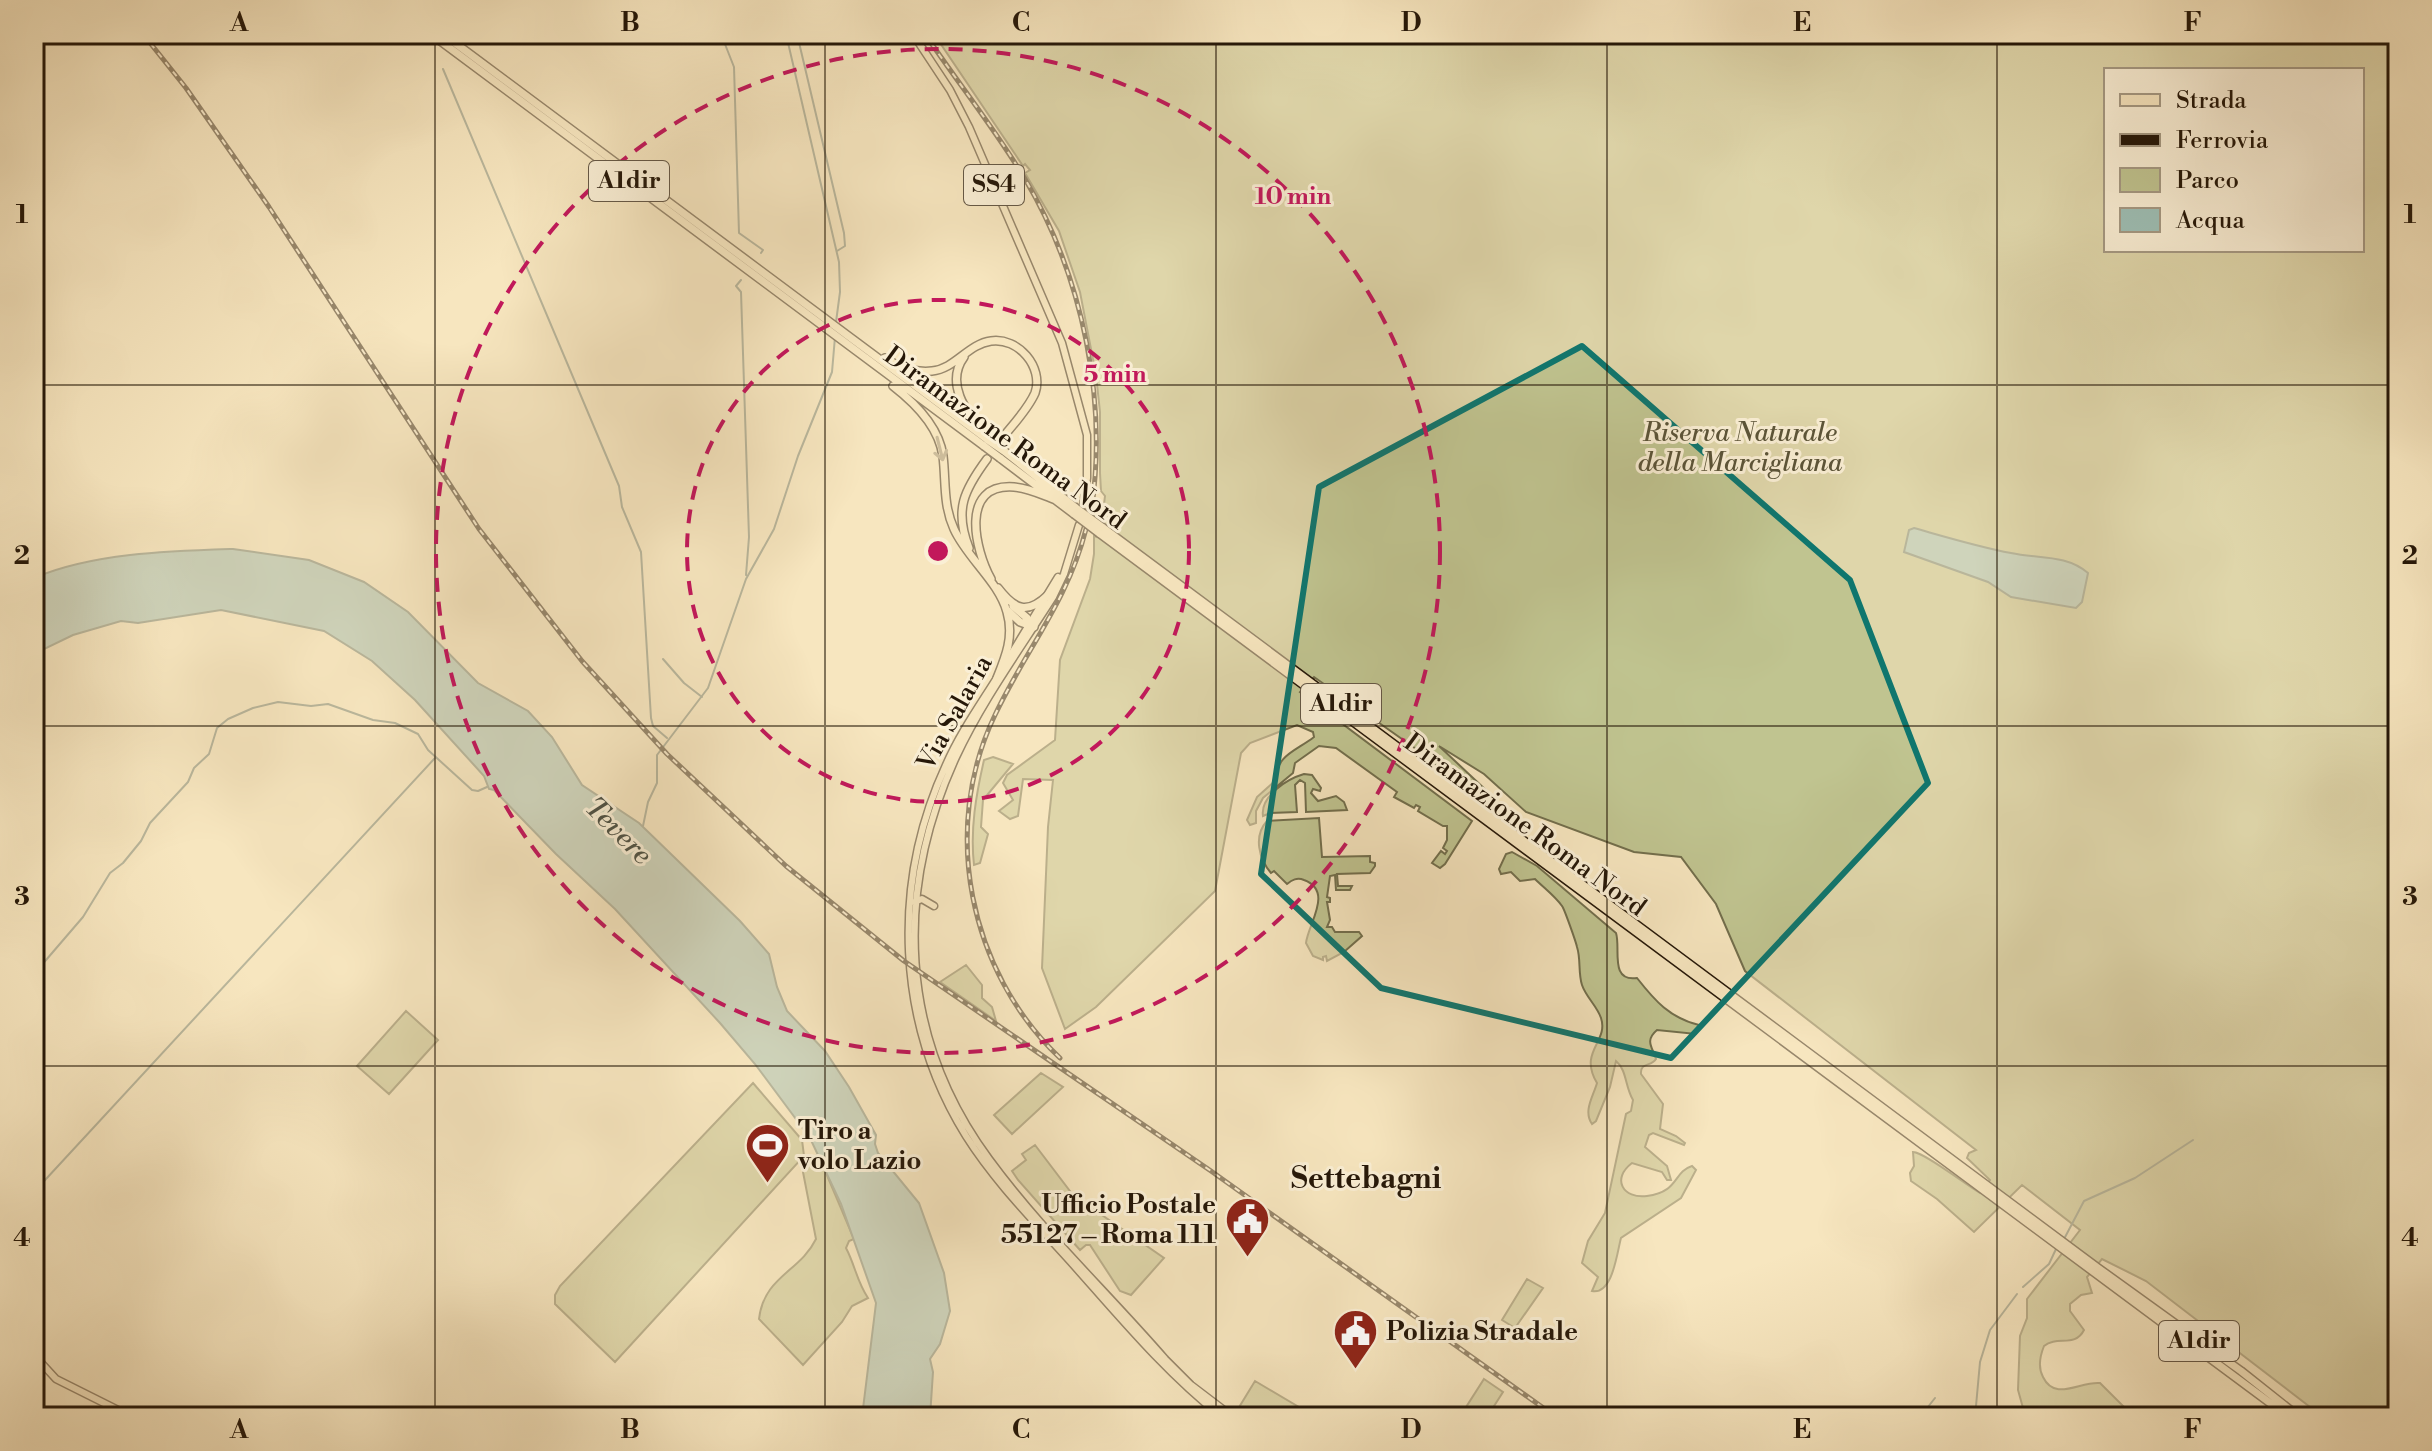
<svg xmlns="http://www.w3.org/2000/svg" width="2432" height="1451" font-family="'Libre Bodoni',serif">
<style>
.green{fill:#c0c490;stroke:#726e4c;stroke-width:2;fill-rule:evenodd}
.water{fill:#9dbfb5;stroke:#6d7c70;stroke-width:2}
.lines{fill:none;stroke-linecap:round;stroke-linejoin:round}
.stream{stroke:#6d7c70;stroke-width:2}
.major-casing{stroke:#251708;stroke-width:9}
.highway-casing{stroke:#251708;stroke-width:10}
.major{stroke:#f7e6bf;stroke-width:6}
.highway{stroke:#f7e6bf;stroke-width:7}
.rail-casing{stroke:#251708;stroke-width:5}
.rail{stroke:#faefd5;stroke-width:2;stroke-dasharray:6;stroke-linecap:butt}
.highway-bridge-casing{stroke:#251708;stroke-width:10;stroke-linecap:butt}
.highway-bridge{stroke:#f7e6bf;stroke-width:7}
.oneway{stroke:#98896d}
.marked{fill:none;stroke:#0f766e;stroke-width:6;stroke-linejoin:round}
.grid{fill:none;stroke:#251708;stroke-width:2;stroke-opacity:0.55}
.ring{fill:none;stroke:#c2185b;stroke-width:4;stroke-dasharray:14 10}
.labels{text-anchor:middle;dominant-baseline:central;stroke-width:6;stroke-linejoin:round;paint-order:stroke}
.shield{fill:#faefd5;stroke:#655846;stroke-width:2}
.shield-label{font-size:24px;font-weight:bold;fill:#251708}
.park-label{font-size:26px;font-style:italic;fill:#5b5438;stroke:#faefd5}
.street-label{font-size:26px;fill:#251708;stroke:#faefd5}
.poi-label{font-size:26px;font-weight:bold;fill:#251708;stroke:#faefd5;text-anchor:start}
.water-label{font-size:28px;font-style:italic;fill:#4f5245;stroke:#faefd5}
.quarter-label{font-size:30px;font-weight:bold;fill:#251708;stroke:#faefd5}
.centre{fill:#c2185b;stroke:#faefd5;stroke-width:4}
.ring-label{font-size:24px;text-anchor:middle;font-weight:bold;fill:#c2185b;stroke:#faefd5;stroke-width:6;stroke-linejoin:round;paint-order:stroke}
.neatline{fill:none;stroke:#251708;stroke-width:3}
.grid-label{font-size:26px;text-anchor:middle;font-weight:bold;fill:#251708}
</style>
<rect width="100%" height="100%" fill="#f7e6bf"/>
<filter id="stains"><feTurbulence type="fractalNoise" baseFrequency=".0025" numOctaves="4"/><feColorMatrix values="0 0 0 0 .2 0 0 0 0 .09 0 0 0 0 .02 0 0 0 .5 -.17"/></filter>
<radialGradient id="worn" r=".72"><stop offset=".6" stop-color="#630" stop-opacity="0"/><stop offset="1" stop-color="#630" stop-opacity=".3"/></radialGradient>
<path class="green" d="M934,34h1464v1383h-75l-177,-136 -44,-22 -15,18 5,16 -11,2 -11,9v7l14,19c-9,18 -27,5 -40,16 -4,10 -6,22 -1,31 12,25 37,4 57,6l26,26 20,8h-111l-12,-9 -5,-18 2,-54 7,-18v-19l53,-69 -58,-45 -48,47 -37,-33 -26,-18 -1,-8 4,-7 -1,-14c11,0 53,33 67,41l10,-13 -23,-22 2,-5 7,-3 -231,-179 -29,-67 -35,-47 -47,-5 -108,-40 -42,-38 -45,-28 50,47 -4,7 -44,-29 -15,-15 -112,-79 -14,15 172,129 -27,43 -5,4 -8,-5 9,-12 4,3 2,-3 -4,-3 4,-8v-14h-4l-25,-15 2,-4 -4,-2 -2,3 -20,-11 3,-5 -61,-44 -17,-2 -24,17 -2,10 -30,25 -7,13v12l-6,2 -3,-5 10,-23 19,-17c0,-25 20,-29 38,-43l-1,-5 -16,-7 -47,18 -9,10 -26,138 -119,116 -31,22 -23,-61 6,-141 5,-47 -30,-1 -5,37 -8,3 -11,-8 14,-11 -10,-17 4,-8 48,-35 5,-80 30,-81 4,-25v-18l3,1 4,-19 -3,-2v-9l6,-3 1,-8 -4,-5 -1,-18v-61l-4,-37 -16,-83 -21,-61 -34,-58 5,-3 -5,-6 -2,2zM2106,70h256v180h-256z
M993,757l20,7 -30,36 -2,27 7,7 -8,29 -6,2c-4,-36 2,-70 10,-105z
M1304,774l8,1 9,13 -1,3 -7,-2 -2,4 7,8 18,-5 8,6 3,8 -41,2 -1,-29 -5,-3 -5,5 2,27 -27,1 -7,3c-3,-20 24,-37 41,-42z
M1319,818l3,39 48,-1v6l5,1v3l-5,7 -33,1 1,12h14l-2,4h-14l-1,-15 -5,1 -3,21 3,1v4h-3l3,18 -3,7h5l3,5h24l3,4 -18,16 -17,9 -1,-5 -3,1v3l-10,-4 -7,-13c2,-19 28,-52 -2,-63 -7,-3 -12,0 -17,4l-13,-13 -3,2c-12,-14 -18,-37 -4,-52z
M1512,852l25,14 79,67c5,15 -7,49 21,45 18,23 33,40 62,47l-3,9 -39,-4c-13,11 -4,18 -1,29 -5,8 -16,3 -15,15l22,30 -3,25 16,7 9,7 -1,2 -31,-12 -4,2 -4,12 22,19 4,14h-4l-5,-8 -30,-9c-21,16 -9,36 15,33 32,-4 26,-24 45,-30l4,4 -15,28 -60,40c-4,14 -8,57 -29,53l6,-14 -16,-14 6,-22 17,-28 21,-99 5,-3 2,-11c-8,-13 -6,-30 -17,-39l-6,26 -14,34 -4,3c-9,-13 1,-27 5,-41 -19,-32 12,-41 4,-65 -4,-12 -15,-21 -19,-33 -4,-12 -1,-26 -5,-38 -1,-5 -13,-39 -15,-41 -7,-10 -18,-18 -27,-27l-15,2 -9,-9 -10,2 -2,-5 7,-15z
M966,965l16,20v13l10,9 4,14 -56,-39z
M406,1011l32,29 -49,54 -32,-28z
M1041,1073l22,14 -51,47 -18,-19z
M753,1083l49,57 2,16 -189,206 -60,-58v-9l5,-9z
M1035,1145l38,50 91,63 -33,37 -11,-4 -30,-46h-4l-6,5 -62,-70 -6,-9 14,-11 -4,-6z
M818,1154l36,85 -5,2 -3,7c9,17 11,34 22,50l-16,8 -10,16 -39,43 -44,-46c5,-43 41,-47 57,-80l-13,-67 3,-8z
M1527,1279l16,9 -28,40 -13,-8z
M1484,1379l19,13 -16,25 -26,-2z
M1255,1381l54,32 -3,4h-54l-14,-8z"/>
<path class="water" d="M1914,528c32,9 65,19 97,25 27,6 55,1 77,20l-6,29 -6,6 -65,-11 -23,-15 -84,-30 5,-22z
M233,549l76,11 55,22 44,30 70,71 50,28 24,26 30,48 57,38 101,98 29,33 8,33 10,24 38,40 24,36 27,48 -1,9 3,9 41,50 25,70 6,38 -10,33 -10,15 3,13 -3,45h-68l14,-114 -35,-99 -31,-66 -55,-74 -35,-41 -105,-114 -59,-55 -62,-64 -5,-1 -5,-13 -69,-76 -43,-39 -48,-30 -103,-21 -83,13 -17,-2 -48,14 -39,19v-76c59,-25 135,-27 199,-29z"/>
<g class="lines">
<path class="stream" d="M721,34l13,33 5,166 24,17 -2,3
M786,34l53,228 1,30 -4,30
M797,34l47,199 1,13 -8,5
M443,69l176,417 3,21 19,45 10,166 2,8 14,12
M741,280l-5,6 5,6 8,245 -3,38
M663,659l21,24 18,14
M643,826l5,-24 9,-19v-28l51,-67 38,-109 28,-50 24,-73 34,-84 3,-35
M34,974l49,-57 27,-44 13,-10 18,-22 9,-18 38,-41 6,-14 15,-14 8,-26 11,-9 25,-11 25,-6 33,4 17,-2 45,16 22,3 23,11 10,16 44,40 6,1 9,-4
M34,1192l401,-434
M2063,1241l21,-40 51,-23 58,-38
M2023,1287l26,-23 7,-15
M1920,1417l15,-19
M1975,1417l5,-55 10,-32 27,-36"/>
<defs>
<path id="major" d="M913,34l37,56 19,37 93,216 25,92v43l-4,29
M1079,525l-15,49 -11,23c-33,52 -71,104 -97,160 -62,135 -57,280 33,402 52,71 118,133 176,200l26,26 42,32
M1004,666l54,-89
M998,676c-18,29 -38,57 -52,89 -55,119 -50,258 20,371 29,46 68,85 104,125 49,55 95,111 152,156
M914,902l8,-3 12,7
M34,1355l22,24 76,38"/>
<path id="highway" d="M431,34l553,412
M443,34l545,406
M964,357c-19,26 2,54 18,75
M885,358c13,9 31,15 47,13 23,-2 36,-27 59,-30 27,-4 53,26 44,52 -7,16 -22,32 -33,45
M893,386c22,17 46,41 50,70 3,25 0,49 11,73 13,29 45,53 53,83 7,24 -1,44 -10,66
M1004,451l72,57
M1000,458l74,56
M1102,527l996,741 143,103 58,46
M1099,533l1190,884
M969,548c-15,-38 -5,-58 18,-89
M991,579c-16,-29 -32,-96 23,-92 15,1 28,8 42,13
M998,588c17,22 29,27 50,7
M1013,606l14,12 3,6
M1007,610l13,12 14,5"/>
</defs>
<use href="#major" class="major-casing"/>
<use href="#highway" class="highway-casing"/>
<use href="#major" class="major"/>
<use href="#highway" class="highway"/>
<defs>
<path id="rail" d="M143,34l43,54 83,119 210,322 103,132 85,93 119,112 118,95 307,210 345,246
M925,34c33,49 70,95 100,145 58,98 83,222 66,334
M1060,1058c-91,-86 -120,-229 -65,-343 30,-64 73,-114 91,-186"/>
</defs>
<use href="#rail" class="rail-casing"/>
<use href="#rail" class="rail"/>
<defs>
<path id="highway-bridge" d="M988,440l16,11
M984,446l16,12
M1076,508l26,19
M1074,514l25,19"/>
</defs>
<use href="#highway-bridge" class="highway-bridge-casing"/>
<use href="#highway-bridge" class="highway-bridge"/>
</g>
<defs><path id="oneway-shaft" d="M-6 0H5M1.5-3L5.5 0L1.5 3" fill="none" stroke-width="1.6" stroke-linecap="round" stroke-linejoin="round" transform="scale(2)"/></defs>
<use class="oneway" href="#oneway-shaft" transform="translate(940 449) rotate(76)"/>
<path d="M0 0H2432V1451H0ZM1582,346l268,234 78,203 -257,275 -290,-70 -120,-114 58,-387z" fill="#f7e6bf" fill-opacity=".55" fill-rule="evenodd"/>
<path class="marked" d="M1582,346l268,234 78,203 -257,275 -290,-70 -120,-114 58,-387z"/>
<path class="grid" d="M435,34v1383M825,34v1383M1216,34v1383M1607,34v1383M1997,34v1383M34,385h2364M34,726h2364M34,1066h2364"/>
<g class="ring">
<circle cx="938" cy="551" r="251"/>
<circle cx="938" cy="551" r="502"/>
</g>
<defs>
<symbol id="stadium-pin" viewBox="-11 -11 22 30"><path d="M0 17L-7.5 6A9.5 9.5 0 1 1 7.5 6Z" fill="#8f2418" stroke="#faefd5"/><path d="M0-5a6.5 5 0 1 0 0 10a6.5 5 0 1 0 0-10ZM-3.5-1.8h7v3.6h-7Z" fill="#fff"/></symbol>
<symbol id="civic-pin" viewBox="-11 -11 22 30"><path d="M0 17L-7.5 6A9.5 9.5 0 1 1 7.5 6Z" fill="#8f2418" stroke="#faefd5"/><path d="M-.6-6.5H3V-4.5H.6V-3L4-1V1h2V6H-6V1h2V-1L-.6-3ZM-1.2 2.5V6h2.4V2.5Z" fill="#fff"/></symbol>
</defs>
<g fill-rule="evenodd">
<use href="#stadium-pin" x="742" y="1120" width="51" height="69"/>
<use href="#civic-pin" x="1222" y="1194" width="51" height="69"/>
<use href="#civic-pin" x="1330" y="1306" width="51" height="69"/>
</g>
<g class="labels">
<g class="shield">
<rect x="589" y="161" width="80" height="40" rx="6"/>
<rect x="964" y="165" width="60" height="40" rx="6"/>
<rect x="1301" y="684" width="80" height="40" rx="6"/>
<rect x="2159" y="1321" width="80" height="40" rx="6"/>
</g>
<g class="shield-label">
<text x="629" y="181">A1dir</text>
<text x="994" y="185">SS4</text>
<text x="1341" y="704">A1dir</text>
<text x="2199" y="1341">A1dir</text>
</g>
<g class="park-label">
<text x="1740" y="433">Riserva Naturale<tspan x="1740" dy="30">della Marcigliana</tspan></text>
</g>
<g class="street-label">
<text transform="translate(1005 438) rotate(36)">Diramazione Roma Nord</text>
<text transform="translate(955 713) rotate(-61)">Via Salaria</text>
<text transform="translate(1525 825) rotate(36)">Diramazione Roma Nord</text>
</g>
<g class="poi-label">
<text x="798" y="1131">Tiro a<tspan x="798" dy="30">volo Lazio</tspan></text>
<text x="1216" y="1205" text-anchor="end">Ufficio Postale<tspan x="1216" dy="30">55127 – Roma 111</tspan></text>
<text x="1386" y="1332">Polizia Stradale</text>
</g>
<g class="water-label">
<text transform="translate(618 831) rotate(45)">Tevere</text>
</g>
<g class="quarter-label">
<text x="1366" y="1179">Settebagni</text>
</g>
</g>
<circle cx="938" cy="551" r="12" class="centre"/>
<g class="ring-label">
<text x="1293" y="204">10 min</text>
<text x="1115" y="382">5 min</text>
</g>
<rect width="2432" height="1451" fill="none" stroke="#f7e6bf" stroke-width="88"/>
<rect x="2104" y="68" width="260" height="184" fill="#faefd5" stroke="#a59983" stroke-width="2"/>
<rect x="2120" y="94" width="40" height="12" fill="#f7e6bf" stroke="#a59983" stroke-width="2"/>
<text x="2176" y="108" font-size="24" fill="#251708">Strada</text>
<rect x="2120" y="134" width="40" height="12" fill="#251708" stroke="#a59983" stroke-width="2"/>
<text x="2176" y="148" font-size="24" fill="#251708">Ferrovia</text>
<rect x="2120" y="168" width="40" height="24" fill="#c0c490" stroke="#a59983" stroke-width="2"/>
<text x="2176" y="188" font-size="24" fill="#251708">Parco</text>
<rect x="2120" y="208" width="40" height="24" fill="#9dbfb5" stroke="#a59983" stroke-width="2"/>
<text x="2176" y="228" font-size="24" fill="#251708">Acqua</text>
<rect x="44" y="44" width="2344" height="1363" class="neatline"/>
<g class="grid-label">
<text x="239" y="31">A</text>
<text x="630" y="31">B</text>
<text x="1021" y="31">C</text>
<text x="1411" y="31">D</text>
<text x="1802" y="31">E</text>
<text x="2193" y="31">F</text>
<text x="22" y="223">1</text>
<text x="2410" y="223">1</text>
<text x="22" y="564">2</text>
<text x="2410" y="564">2</text>
<text x="22" y="905">3</text>
<text x="2410" y="905">3</text>
<text x="22" y="1246">4</text>
<text x="2410" y="1246">4</text>
<text x="239" y="1438">A</text>
<text x="630" y="1438">B</text>
<text x="1021" y="1438">C</text>
<text x="1411" y="1438">D</text>
<text x="1802" y="1438">E</text>
<text x="2193" y="1438">F</text>
</g>
<rect width="100%" height="100%" filter="url(#stains)"/>
<rect width="100%" height="100%" fill="url(#worn)"/>
</svg>
